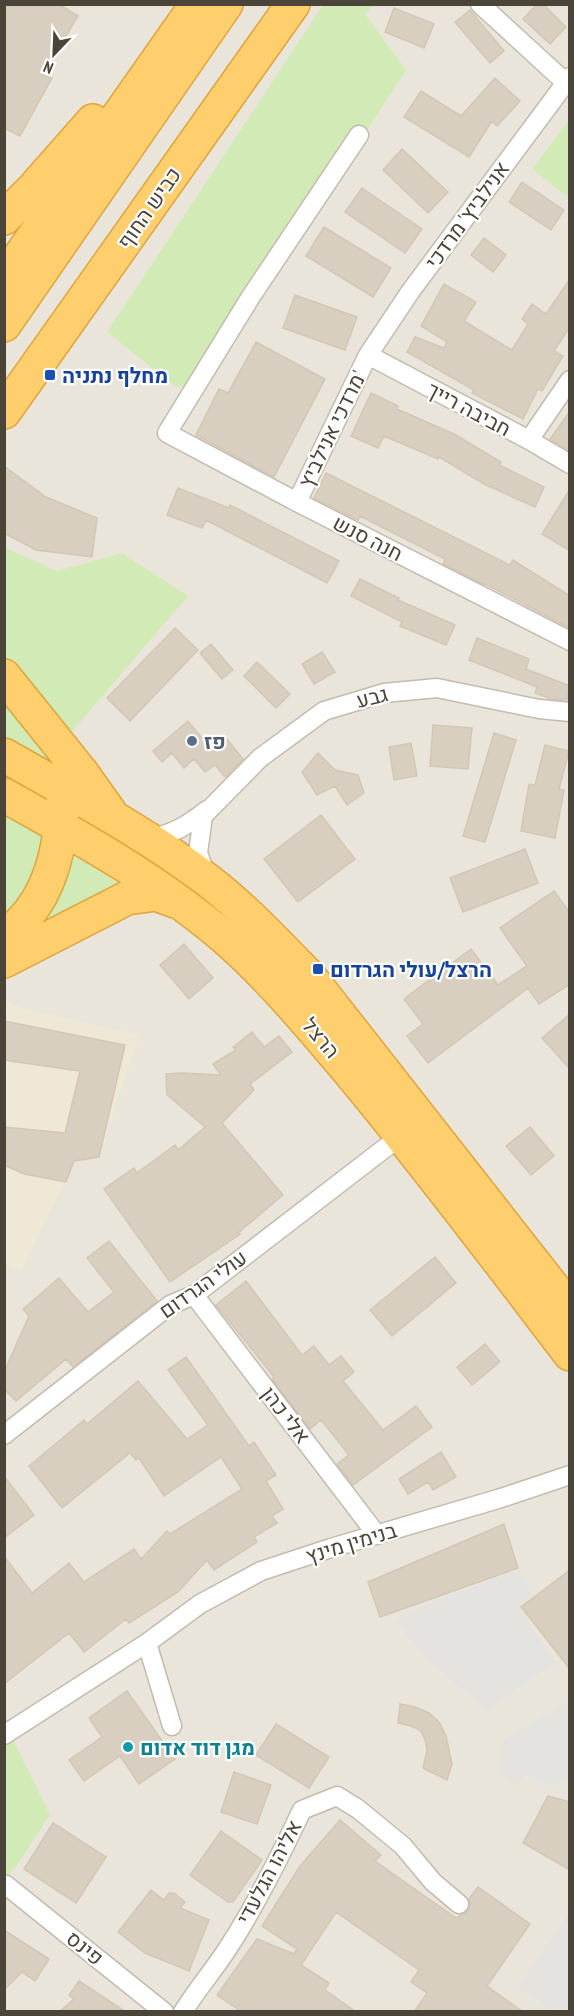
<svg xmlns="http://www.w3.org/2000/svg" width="574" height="2016" font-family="'PT Sans Narrow',Heebo,sans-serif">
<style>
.residential{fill:#eae5da}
.education{fill:#efe8d6}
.green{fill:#d2eab5}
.parking{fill:#e5e3e0}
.building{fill:#d8cfc1;stroke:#d3c7b4;stroke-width:1.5}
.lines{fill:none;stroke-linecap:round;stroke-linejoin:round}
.street-casing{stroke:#c2bbae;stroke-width:21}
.highway-casing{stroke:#e0a43c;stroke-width:36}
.street{stroke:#fff;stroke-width:18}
.highway{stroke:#ffcf6e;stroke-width:33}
.transit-dot{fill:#1a4fb4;stroke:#fff;stroke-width:2}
.service-dot{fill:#5c6f8a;stroke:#fff;stroke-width:2}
.culture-dot{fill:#0f9aa8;stroke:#fff;stroke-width:2}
.labels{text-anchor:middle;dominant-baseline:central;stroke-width:4.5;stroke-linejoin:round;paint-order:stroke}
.street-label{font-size:21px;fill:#4b4439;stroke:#fff}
.transit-label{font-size:21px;font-weight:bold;fill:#164399;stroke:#fff;text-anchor:start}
.service-label{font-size:21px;font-weight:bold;fill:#4e5e75;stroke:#fff;text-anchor:start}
.culture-label{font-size:21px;font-weight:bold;fill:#0d838f;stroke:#fff;text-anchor:start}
</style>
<rect width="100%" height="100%" fill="#f6f3ec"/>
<path class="residential" d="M5,5h564v2006h-564z"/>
<path class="education" d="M4,1000l17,8 118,27 -40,122 -25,4 -52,110 -17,-7z"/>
<path class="green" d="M323,5h51l-9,9 41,56 -205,318 -26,-2 -68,-54z
M569,120v78l-37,-29z
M4,547l53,24 65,-18 66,43 -118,138 -65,-78z
M4,692l62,84 -61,-39z
M4,801l45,27 -3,33 -42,64z
M64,835l58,37 4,20 -106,42z
M4,1722l46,93 -33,50 -12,14z"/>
<path class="parking" d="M519,1569l13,26 -14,13 38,54 -69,49 -57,-49 -36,-42 51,-23z
M569,1701v77l-19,9 -24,-12 -9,10 -17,-11 3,-34z
M568,1914l2,1 -1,96h-16l-36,-24z"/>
<path class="building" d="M4,4h55l19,12 -35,58 9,4 -32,58 -16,-8z
M537,4h6l23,23 -16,17 -27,-25z
M394,8l40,16 -10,24 -39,-16z
M470,10l34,41 -14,12 -35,-41z
M495,78l25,23 -23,25 -5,-5 -23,36 -65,-40 17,-26 40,25z
M402,149l46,43 -20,21 -45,-43z
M522,182l42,28 -13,20 -42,-28z
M362,188l60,41 -17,24 -60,-41z
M324,227l67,41 -18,29 -67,-41z
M484,238l22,17 -13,17 -22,-17z
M570,279v48l-16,24 9,5 -21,35 -4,-2 -15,30 -51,-26 2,-3 -67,-38 8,-15 29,11 3,-6 -26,-16 23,-42 32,18 -12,19 48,29 16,-26 -6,-5 10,-15 14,10z
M295,295l62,22 -12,33 -62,-22z
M256,342l69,37 -51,98 -78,-42 23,-46 9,4z
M371,393l27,13 -1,3 57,25 47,28 -2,3 45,22 -9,20 -49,-22 -47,-28 -1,2 -54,-23 -6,12 -27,-12z
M570,411v40l-20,-12z
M4,466l42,31 51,21 -5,39 -56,-7 -32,-17z
M326,473l184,92 3,-5 57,36v32l-87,-45v1l-40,-20 2,-5 -85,-43 -2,4 -44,-22z
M178,488l51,20 1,-3 109,56 -12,22 -121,-63 -4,8 -35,-13z
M570,489v62l-28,-17z
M360,579l39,19 -1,2 57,25 -9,20 -46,-19 2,-4 -51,-26z
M175,628l23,22 -68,71 -23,-23z
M477,638l52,21 -3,10 44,17 -3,14 -16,-1 -16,-6 2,-6 -68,-27z
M211,644l22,26 -11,9 -22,-26z
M322,652l13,20 -21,12 -12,-20z
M257,662l33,32 -14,14 -32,-32z
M188,721l25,30 14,-12 16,20 -18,18 -10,-12 -10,7 -11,-13 -10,9 -12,-15 -10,9 -9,-11z
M433,725l39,3 -4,41 -38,-3z
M494,733l22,7 -31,102 -22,-6z
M411,743l6,33 -23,4 -5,-33z
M545,745l24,6 -10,38 5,1 -9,48 -34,-7 8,-47 6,1z
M318,753l17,17 23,5 6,18 -17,12 -12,-19 -18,9 -15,-23z
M321,815l34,44 -57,43 -34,-43z
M525,849l13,34 -75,29 -13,-34z
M554,891l16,22v71l-31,20 -11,-16 -100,75 -21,-27 16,-12 -19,-25 67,-50 27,36 29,-19 -27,-38z
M184,944l29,34 -24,21 -29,-34z
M570,1014v55l-28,-31z
M4,1021l121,24 -26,112 -25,4 -8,21 -42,-8 -20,-9v-38l61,6 15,-62 -76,-11z
M252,1032l12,15 15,-11 13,16 -42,32 4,6 -32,33 61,72 -45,38 2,1 -70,48 -66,-93 30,-21 3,5 38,-28 3,5 27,-23 -38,-32 -1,-21 15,-1 40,2 -8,-11 23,-14 -3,-3z
M530,1127l24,29 -23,19 -25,-29z
M109,1241l48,60 -84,66 -7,-8 -50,42 -12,-12v-17l25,-56 -6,-7 36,-31 29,34 26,-20 -27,-34z
M435,1257l21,26 -64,53 -22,-26z
M246,1281l56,74 12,-9 15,19 12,-9 13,16 -11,9 40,49 33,-24 16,21 -79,58 -16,-21 12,-9 -28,-35 -11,9 -38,-50 2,-2 -58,-72z
M485,1344l15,18 -28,23 -15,-18z
M186,1357l63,89 5,-4 22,33 -10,6 17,28 -11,7 5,7 -23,14 3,5 -43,28 -7,-10 -29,32 -49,31 -3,-4 -42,33 -15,-19 -65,51v-128l28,37 37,-30 15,19 50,-33 7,10 26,-28 3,3 72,-45 -21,-32 -57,39 -25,-38 -3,2 -6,-7 -68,55 -33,-42 55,-46 3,4 51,-43 49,58 21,-14 -40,-55z
M441,1452l15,25 -23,13 -5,-8 -20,12 -9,-15z
M4,1476l30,39 -30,23z
M504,1524l14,44 -138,49 -12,-35z
M570,1570v99l-49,-62z
M127,1691l48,68 -36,25 -19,-28 -36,25 -15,-21 33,-23 -13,-19z
M400,1704l15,3 14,6 10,9 7,14 6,28 -5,16 -24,-12 4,-18 -2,-11 -5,-9 -9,-4 -13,-3z
M276,1724l53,33 -20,31 -53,-33z
M234,1772l37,13 -14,39 -36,-12z
M548,1796l22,6v68l-47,-27z
M340,1820l41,35 -6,6 81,57 12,-7 2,-6 -1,-6 9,-12 52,37 -43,62 36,26h-109l13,-19 -16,-11 8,-12 -83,-58 -35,53 28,18 -4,7 31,22h-114l-25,-17 40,-56 37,15 3,-5 -35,-23 38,-60z
M53,1823l53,34 -30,46 -52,-34z
M221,1831l41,29 -29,42h-5l-38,-27z
M151,1890l13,10 5,-7h5l11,9 -5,6 29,12 -20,51 -44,-18 -27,-21z
M4,1930l45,29 -14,22 -13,-9 -18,18z
M79,1981l47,31h-67l15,-13 -5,-4z"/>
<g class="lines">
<defs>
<path id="street" d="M480,4l85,78
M359,135l-109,163 -83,135 130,69 273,139
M368,355l161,85 41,24
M529,440l41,-60
M297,502l71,-147 42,-63 160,-215
M147,839c25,-4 41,-14 60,-29
M206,876l-8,-23 5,-37 57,-58 64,-47 60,-18 53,-5 102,21 31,3
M194,1295l183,240
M4,1435l166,-130 24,-10 208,-160
M147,1643l25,83
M4,1735l143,-92 53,-39 61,-33 70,-23 167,-49 72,-24
M4,1886l2,-1 158,127
M183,2012c14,-23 31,-42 45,-64 28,-43 52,-92 74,-138l35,-14 21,13 45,37 30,36 26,22"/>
<path id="highway" d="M4,218l29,-29 60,-68
M4,279l193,-275
M4,325l222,-321
M4,412l289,-408
M4,676l78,97 27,38
M4,755c70,40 142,78 206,127 36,28 67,62 99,94l261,333
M4,795c79,44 160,89 228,149 44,40 81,85 120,131 75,90 146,185 218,279
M4,936c43,-29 56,-82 58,-130
M4,961l123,-63 29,-4 19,7"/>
</defs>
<use href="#street" class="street-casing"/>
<use href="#highway" class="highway-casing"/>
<use href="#street" class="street"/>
<use href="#highway" class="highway"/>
</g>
<g class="transit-dot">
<rect x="44" y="369" width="12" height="12" rx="3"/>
<rect x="312" y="963" width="12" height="12" rx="3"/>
</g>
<circle class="service-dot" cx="192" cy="741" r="6"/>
<circle class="culture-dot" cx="128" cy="1747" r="6"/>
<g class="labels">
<g class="street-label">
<text transform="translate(149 208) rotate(-55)">כביש החוף</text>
<text transform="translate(467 215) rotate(-54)">אנילביץ' מרדכי</text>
<text transform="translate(469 409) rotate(28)">חביבה רייך</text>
<text transform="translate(332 429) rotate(-64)">מרדכי אנילביץ'</text>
<text transform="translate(368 538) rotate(27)">חנה סנש</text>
<text transform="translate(372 697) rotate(-14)">גבע</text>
<text transform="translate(321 1038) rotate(50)">הרצל</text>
<text transform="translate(203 1284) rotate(-35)">עולי הגרדום</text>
<text transform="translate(286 1415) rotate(53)">אלי כהן</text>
<text transform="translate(351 1543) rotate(-17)">בנימין מינץ</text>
<text transform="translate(269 1872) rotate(-62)">אליהו הגלעדי</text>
<text transform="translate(85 1948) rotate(39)">פינס</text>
</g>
<g class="transit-label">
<text x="62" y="375">מחלף נתניה</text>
<text x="330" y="969">הרצל/עולי הגרדום</text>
</g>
<g class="service-label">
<text x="204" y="741">פז</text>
</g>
<g class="culture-label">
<text x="140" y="1747">מגן דוד אדום</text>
</g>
</g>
<rect width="574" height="2016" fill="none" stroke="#4b4439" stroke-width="12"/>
<g transform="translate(54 54) rotate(203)" stroke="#ffffff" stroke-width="4.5" paint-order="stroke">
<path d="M0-4.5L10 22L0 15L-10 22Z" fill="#4b4439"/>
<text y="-9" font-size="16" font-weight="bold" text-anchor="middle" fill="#4b4439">N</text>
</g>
</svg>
